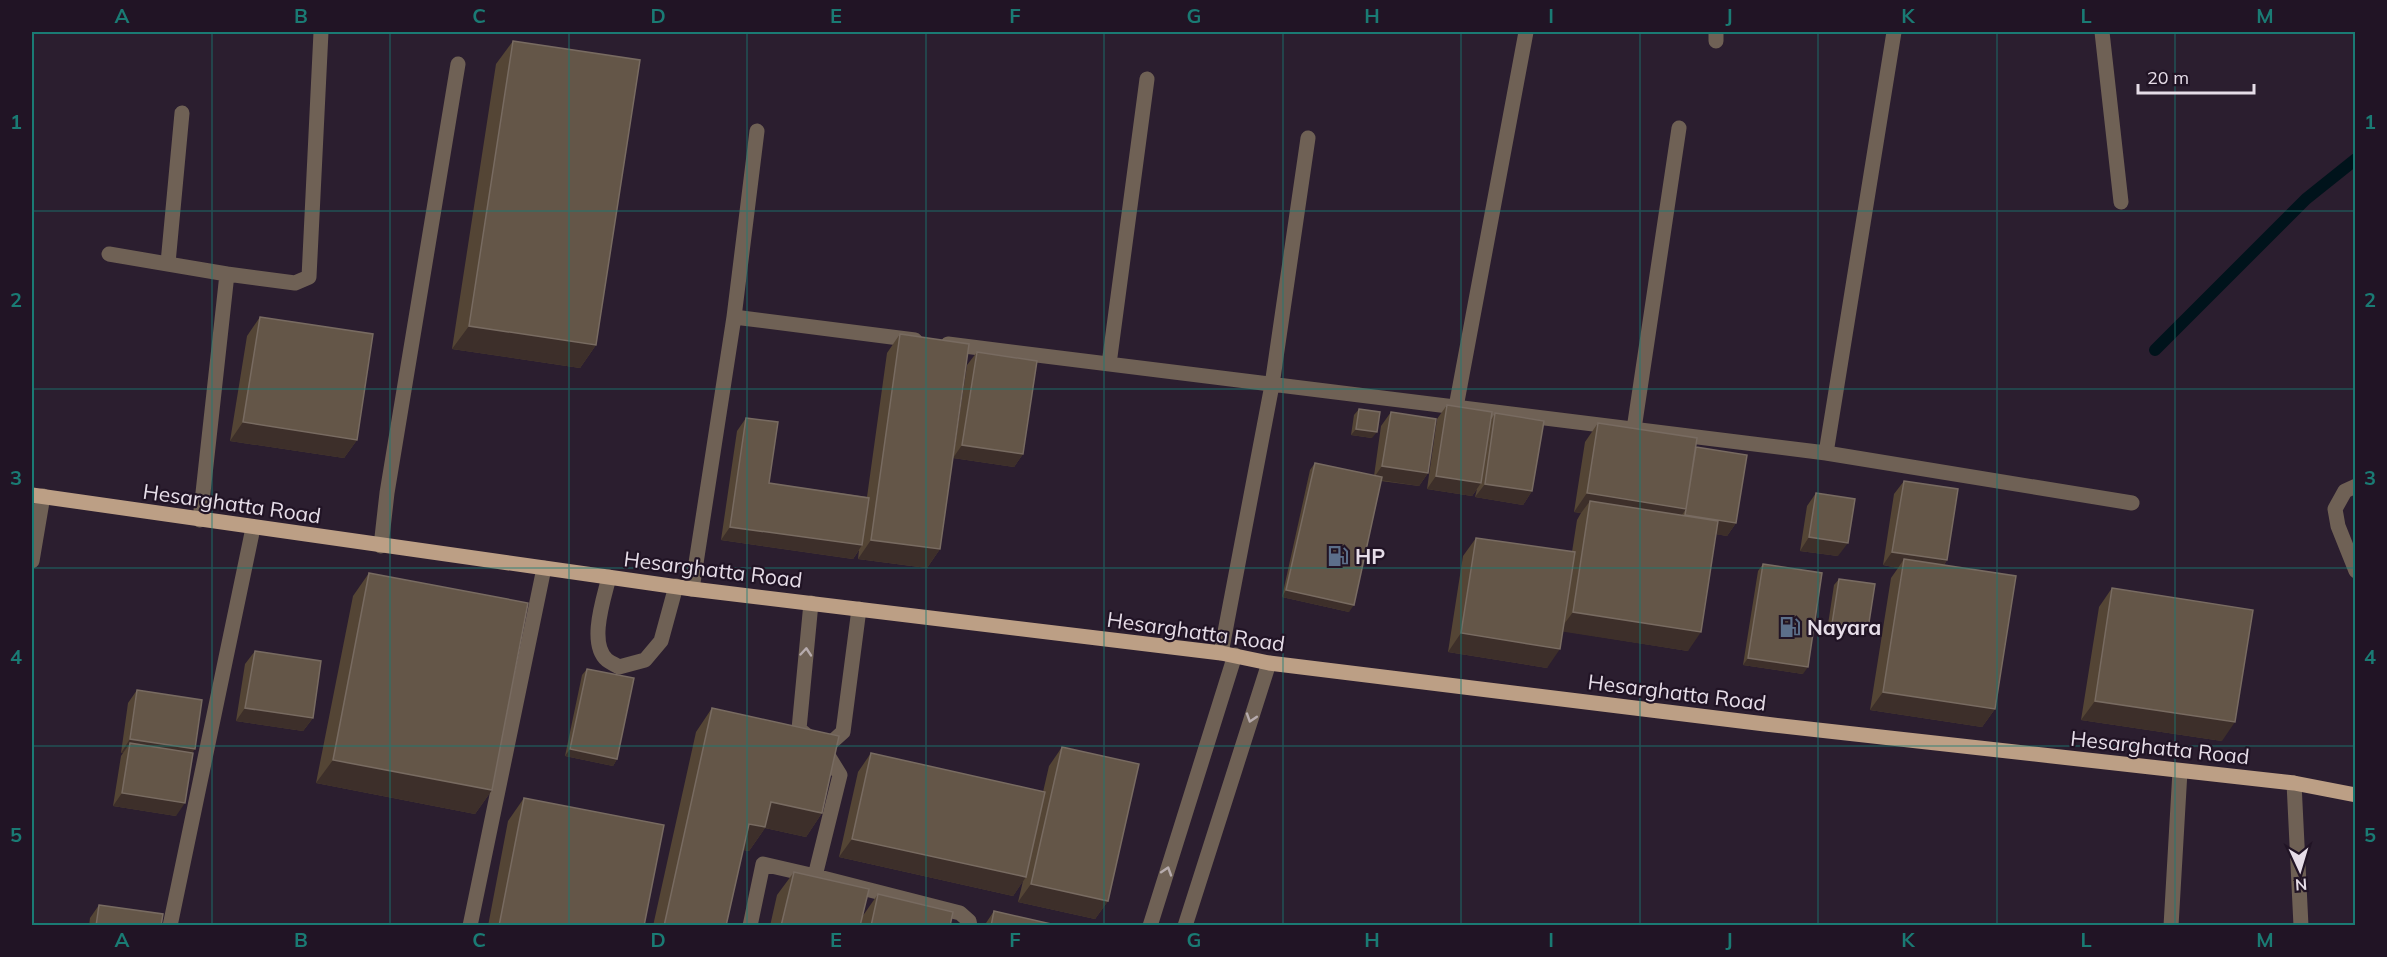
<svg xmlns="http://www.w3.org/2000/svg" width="2387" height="957" font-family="Mulish,sans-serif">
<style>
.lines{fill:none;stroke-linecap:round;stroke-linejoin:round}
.stream{stroke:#00131b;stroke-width:12}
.minor{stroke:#6f6155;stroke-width:15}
.major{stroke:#bc9f85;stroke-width:15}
.wall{fill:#544535}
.shaded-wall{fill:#3d2f2a}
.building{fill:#645648;stroke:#786b61;stroke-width:1.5}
.oneway{stroke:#b6abad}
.grid{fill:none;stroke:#1a7b74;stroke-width:1.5;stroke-opacity:0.55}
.labels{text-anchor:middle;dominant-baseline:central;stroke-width:4.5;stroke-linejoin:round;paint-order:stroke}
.street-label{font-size:21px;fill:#e6dde8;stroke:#211425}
.poi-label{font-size:21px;font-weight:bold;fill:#e6dde8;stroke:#211425;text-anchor:start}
.neatline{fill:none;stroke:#1a7b74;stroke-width:2}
.grid-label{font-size:20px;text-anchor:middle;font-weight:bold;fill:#1a7b74}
</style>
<rect width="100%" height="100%" fill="#2b1e2f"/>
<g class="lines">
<path class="stream" d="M2155,350l151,-151 50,-40"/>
<path class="minor" d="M2102,32l19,170
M1716,41v-9
M109,254l118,20
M168,263l14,-150
M734,317l181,23
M948,344l878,109 306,50
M1109,364l38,-285
M1456,407l70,-375
M1634,429l45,-301
M1826,453l68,-421
M2356,486l-11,5 -10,18 3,17 18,45
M200,520l27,-246 68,9 14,-6 12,-245
M381,546l6,-53 71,-429
M32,561l11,-65
M609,577c-5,21 -21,66 -2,83 4,3 9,5 12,7l26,-7 16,-19 15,-55
M692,589l42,-272 23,-186
M811,603l-12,126 25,20 16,26 -25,101 145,37 9,8 1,5
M1221,653l51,-268 36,-247
M824,749l19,-17 16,-123
M2294,783l7,143
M170,926l83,-398
M470,926l74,-358
M750,926l13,-62 52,12
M1150,926l85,-271
M1185,926l84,-263
M2171,926l9,-155"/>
<path class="major" d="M32,495l660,94 529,64 48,10 496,61 529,59 62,12"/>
</g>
<path class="wall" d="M513,41l83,304 -16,23 -128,-19 44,-285z
M260,317l97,123 -13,18 -114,-17 17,-105z
M900,334l40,215 -13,19 -69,-9 1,-9 -6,9 -132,-19 16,-109 9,-13 23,65 98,14 20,-144z
M977,352l46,102 -9,13 -61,-9 14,-93z
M1447,405l44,15 4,-7 37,78 -9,14 -48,-8 2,-8 -5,7 -45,-7 10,-70z
M1359,409l13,29 -21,-3 3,-20z
M1391,412l37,61 -9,13 -38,-5 -32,131 -67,-15 28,-127 5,-7 59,13 7,-50z
M1598,423l98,24 40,76 -9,13 -11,-2 -28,117 -125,-20 -16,37 -99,-16 15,-96 13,-18 96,14 5,-32 4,-7 -7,-1 11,-70z
M1904,481l43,79 -3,5 51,144 -13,18 -112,-17 21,-132 7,-10 -15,-3 11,-71z
M1816,493l22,63 -38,-5 7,-45z
M1763,564l40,110 -60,-9 15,-94z
M369,573l123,217 -17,24 -159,-31 37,-187z
M1839,579l24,57 -36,-5 7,-46z
M2112,588l110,153 -141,-21 18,-113z
M255,651l58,67 -10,13 -67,-10 9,-57z
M587,669l30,90 -4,7 -48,-10 17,-81z
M137,690l55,63 -16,63 -63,-10 8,-50 2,-3h-2l7,-50z
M712,708l110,105 -16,24 -41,-9 -16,23 -6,-1 -17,76h-73l43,-194z
M1062,747l46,154 -13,18 -77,-17 5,-21 -10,15 -174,-39 19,-85 13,-19 172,39 6,-26z
M524,798l120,128h-156l20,-105z
M794,872l68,45 16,-23 72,32h-180l7,-31z
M99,905l62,21h-72l1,-8z
M994,911l66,15h-76z"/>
<path class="shaded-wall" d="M469,326l127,19 -16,23 -128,-19z
M243,422l114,18 -13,18 -114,-17z
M1356,429l21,3 -5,6 -21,-3z
M962,445l61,9 -9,13 -61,-9z
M1382,466l46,7 -9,13 -46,-7z
M1436,476l45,7 -9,13 -45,-7z
M1485,484l47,7 -9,14 -48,-8z
M1587,493l99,16 -13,19 -83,-27 -9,12 -7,-1z
M1685,515l51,8 -9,13 -51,-8z
M730,527l132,18 -9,14 -132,-19z
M1809,537l39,6 -10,13 -38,-5z
M871,540l69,9 -13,19 -69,-9z
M1892,552l55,8 -9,14 -34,-15 -6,9 -15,-3z
M1286,590l68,15 -5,7 -67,-15z
M1573,612l128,20 -13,19 -129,-20z
M1832,624l36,5 -5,7 -36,-5z
M1461,633l99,16 -13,19 -99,-16z
M1748,658l60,9 -5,7 -60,-9z
M1883,692l112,17 -13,18 -112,-17z
M2095,701l140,21 -13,19 -141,-21z
M245,708l68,10 -10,13 -67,-10z
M130,739l65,10 -9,13 -56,-19 -7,10h-2z
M570,749l47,10 -4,7 -48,-10z
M333,760l159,30 -17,24 -159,-31z
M122,793l63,10 -9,13 -63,-10z
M771,802l51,11 -16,24 -41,-9 -16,23 -17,-4 17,-23z
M852,839l174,38 -13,19 -174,-39z
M1031,884l77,17 -13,18 -77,-17z"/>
<path class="building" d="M513,41l127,19 -44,285 -127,-19z
M260,317l113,17 -16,106 -114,-18z
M900,334l69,10 -29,205 -69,-9z
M977,352l60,9 -14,93 -61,-9z
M1447,405l45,7 -11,71 -45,-7z
M1359,409l21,3 -3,20 -21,-3z
M1391,412l45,7 -8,54 -46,-7z
M1495,413l49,8 -12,70 -47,-7z
M746,418l32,4 -9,61 100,15 -7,47 -132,-18z
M1598,423l99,15 -11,71 -99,-16z
M1696,447l51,8 -11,68 -51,-8z
M1315,463l67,14 -28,128 -68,-15z
M1904,481l54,8 -11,71 -55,-8z
M1816,493l39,6 -7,44 -39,-6z
M1590,501l128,20 -17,111 -128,-20z
M1476,538l99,14 -15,97 -99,-16z
M1904,559l112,17 -21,133 -112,-17z
M1763,564l59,9 -14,94 -60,-9z
M369,573l159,30 -36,187 -159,-30z
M1839,579l36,5 -7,45 -36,-5z
M2112,588l141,22 -18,112 -140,-21z
M255,651l66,10 -8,57 -68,-10z
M587,669l47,9 -17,81 -47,-10z
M137,690l65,10 -7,49 -65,-10z
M712,708l127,28 -17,77 -51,-11 -6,25 -16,-3 -23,102h-62z
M130,743l63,10 -8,50 -63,-10z
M1062,747l77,17 -31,137 -77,-17z
M871,753l174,39 -19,85 -174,-38z
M524,798l140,27 -20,101h-145z
M794,872l75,17 -9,37h-79z
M878,894l75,18 -3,14h-79z
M99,905l64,9 -2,12h-65z
M994,911l66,15h-69z"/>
<defs><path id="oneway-chevron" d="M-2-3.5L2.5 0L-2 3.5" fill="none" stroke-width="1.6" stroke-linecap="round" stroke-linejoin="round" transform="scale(1.5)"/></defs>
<g class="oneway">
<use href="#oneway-chevron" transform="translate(806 652) rotate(-85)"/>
<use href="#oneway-chevron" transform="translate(1251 718) rotate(108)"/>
<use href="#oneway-chevron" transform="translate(1167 871) rotate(-72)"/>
</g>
<path class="grid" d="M212,32v894M390,32v894M569,32v894M747,32v894M926,32v894M1104,32v894M1283,32v894M1461,32v894M1640,32v894M1818,32v894M1997,32v894M2175,32v894M32,211h2324M32,389h2324M32,568h2324M32,746h2324"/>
<defs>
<symbol id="fuel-bare" viewBox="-9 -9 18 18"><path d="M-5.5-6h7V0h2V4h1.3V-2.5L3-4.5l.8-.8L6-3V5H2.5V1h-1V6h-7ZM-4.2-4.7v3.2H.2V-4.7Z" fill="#5c6f8a" stroke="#211425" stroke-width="2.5" paint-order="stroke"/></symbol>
</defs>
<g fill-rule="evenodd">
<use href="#fuel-bare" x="1323" y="541" width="30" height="30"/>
<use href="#fuel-bare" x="1775" y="612" width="30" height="30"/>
</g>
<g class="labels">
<g class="street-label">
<text transform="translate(232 503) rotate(8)">Hesarghatta Road</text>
<text transform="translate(713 569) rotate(7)">Hesarghatta Road</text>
<text transform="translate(1196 631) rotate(8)">Hesarghatta Road</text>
<text transform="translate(1677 692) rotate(7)">Hesarghatta Road</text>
<text transform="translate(2160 747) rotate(6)">Hesarghatta Road</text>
</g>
<g class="poi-label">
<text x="1355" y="556">HP</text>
<text x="1807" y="627">Nayara</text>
</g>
</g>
<rect width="2387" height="957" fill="none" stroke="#211425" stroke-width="66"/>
<g transform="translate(2300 870) rotate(176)" stroke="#211425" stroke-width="4.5" paint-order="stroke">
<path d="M0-4.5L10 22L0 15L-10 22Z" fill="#e6dde8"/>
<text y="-9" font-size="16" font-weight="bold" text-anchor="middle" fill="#e6dde8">N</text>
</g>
<path d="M2138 84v9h116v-9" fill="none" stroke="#e6dde8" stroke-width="3"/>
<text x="2147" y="84" font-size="18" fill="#e6dde8" stroke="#211425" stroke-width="4.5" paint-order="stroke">20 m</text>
<rect x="33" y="33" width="2321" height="891" class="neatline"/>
<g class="grid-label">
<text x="122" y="23">A</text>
<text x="301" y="23">B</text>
<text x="479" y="23">C</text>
<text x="658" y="23">D</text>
<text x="836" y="23">E</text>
<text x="1015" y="23">F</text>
<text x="1194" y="23">G</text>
<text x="1372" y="23">H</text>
<text x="1551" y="23">I</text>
<text x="1729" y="23">J</text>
<text x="1908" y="23">K</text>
<text x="2086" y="23">L</text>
<text x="2265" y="23">M</text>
<text x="16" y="129">1</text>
<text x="2370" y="129">1</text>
<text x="16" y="307">2</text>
<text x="2370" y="307">2</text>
<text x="16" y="485">3</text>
<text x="2370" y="485">3</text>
<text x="16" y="664">4</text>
<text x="2370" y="664">4</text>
<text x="16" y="842">5</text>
<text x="2370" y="842">5</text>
<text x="122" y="947">A</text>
<text x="301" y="947">B</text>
<text x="479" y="947">C</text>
<text x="658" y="947">D</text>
<text x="836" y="947">E</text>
<text x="1015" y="947">F</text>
<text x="1194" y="947">G</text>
<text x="1372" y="947">H</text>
<text x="1551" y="947">I</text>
<text x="1729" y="947">J</text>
<text x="1908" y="947">K</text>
<text x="2086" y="947">L</text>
<text x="2265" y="947">M</text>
</g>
</svg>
